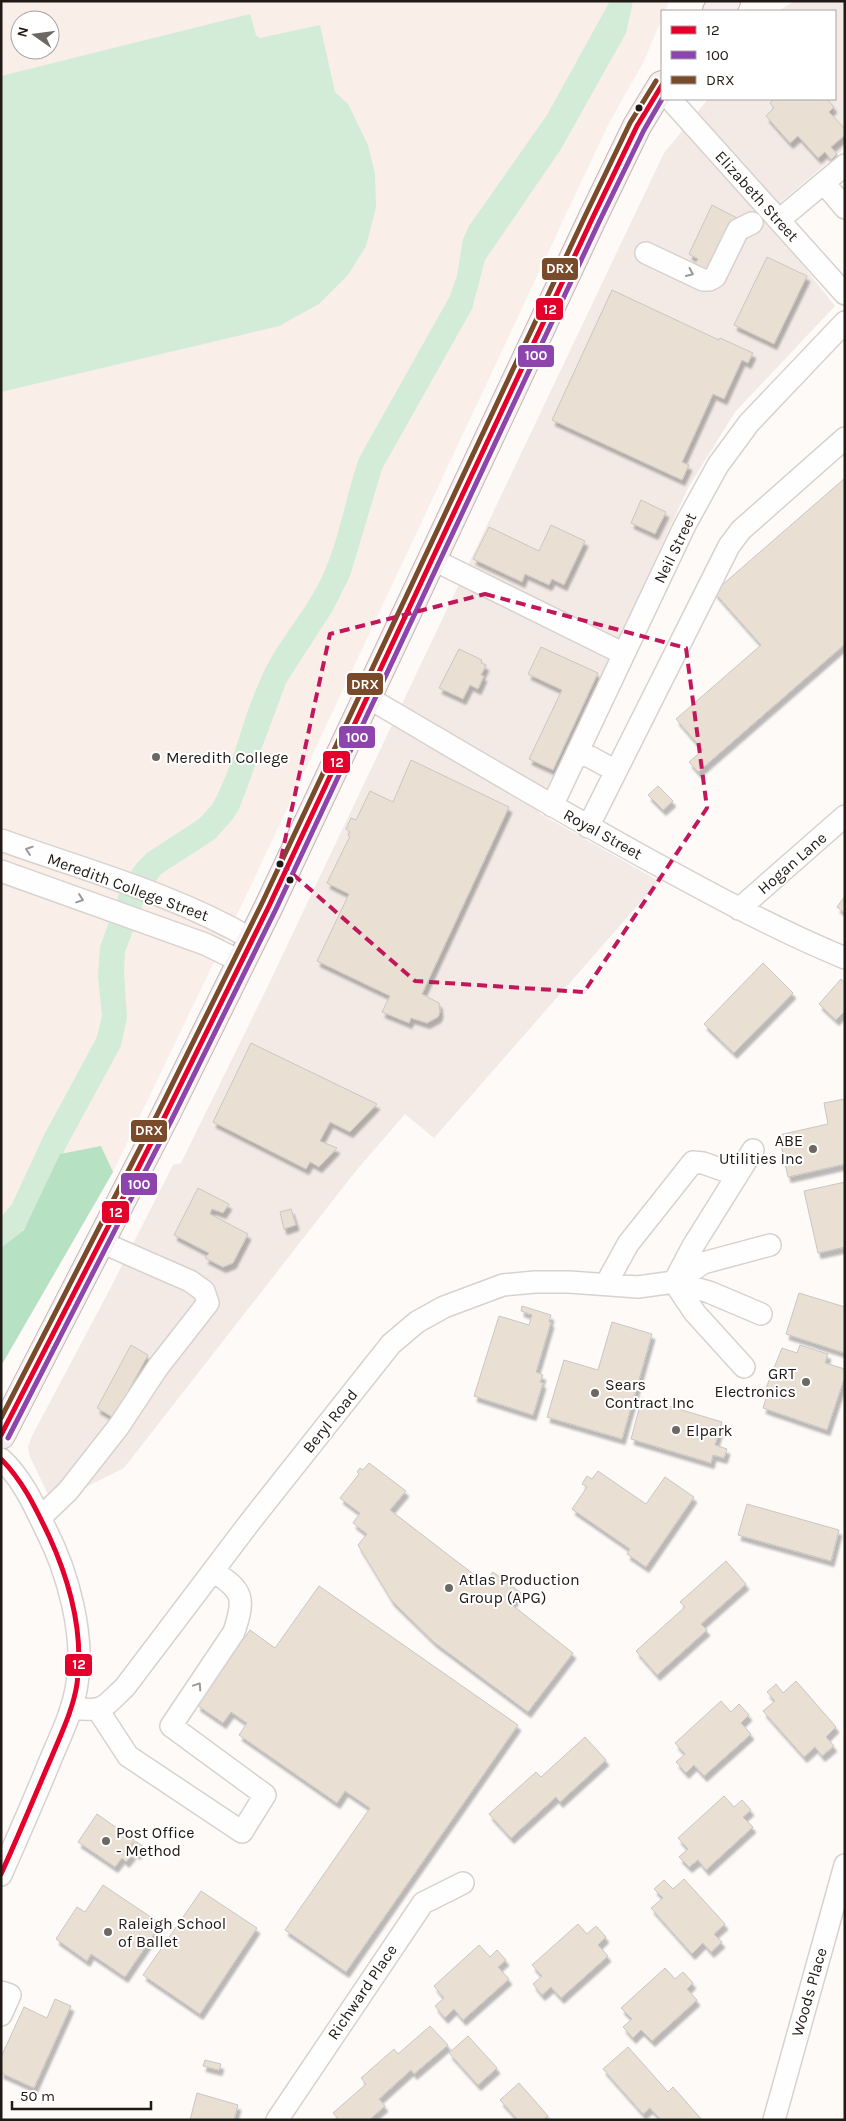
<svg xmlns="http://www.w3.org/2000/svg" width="846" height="2121" font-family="Karla,sans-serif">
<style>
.commercial{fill:#f3eae6}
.built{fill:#faeee8;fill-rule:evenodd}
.green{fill:#d2ecd8}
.forest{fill:#b6e2c3}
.building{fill:#e9dfd3;stroke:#cac6c2;filter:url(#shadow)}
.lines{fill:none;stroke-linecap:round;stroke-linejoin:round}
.minor-casing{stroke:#d8d2cf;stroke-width:24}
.major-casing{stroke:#c4b6b5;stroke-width:30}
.minor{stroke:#fffefe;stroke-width:21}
.major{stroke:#f6eeef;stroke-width:28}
.bus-1-casing{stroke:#fff;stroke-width:9}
.bus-2-casing{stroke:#fff;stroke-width:9}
.bus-3-casing{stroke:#fff;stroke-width:9}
.bus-1{stroke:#e4002b;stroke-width:5}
.bus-2{stroke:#8e44ad;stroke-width:5}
.bus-3{stroke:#7a4b2a;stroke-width:5}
.oneway{stroke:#9b9795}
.marked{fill:none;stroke:#c2185b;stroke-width:4;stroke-dasharray:10 6;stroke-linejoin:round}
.bus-dot{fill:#211915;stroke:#fff;stroke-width:2}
.poi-dot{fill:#6e6864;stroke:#fff;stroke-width:2}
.labels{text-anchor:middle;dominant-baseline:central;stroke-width:4;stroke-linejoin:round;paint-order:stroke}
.street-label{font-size:16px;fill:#211915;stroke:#fff}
.poi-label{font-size:16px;fill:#211915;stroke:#fff;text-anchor:start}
.line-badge{stroke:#fff;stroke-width:2}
.badge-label{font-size:14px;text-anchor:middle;font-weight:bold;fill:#fff}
</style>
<defs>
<filter id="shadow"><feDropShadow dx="3" dy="5.5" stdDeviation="1" flood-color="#0004"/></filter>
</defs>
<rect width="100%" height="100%" fill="#fdfaf8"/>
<path class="commercial" d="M794,1h51v147l-81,68 71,90 -100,106 -47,76 -149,325 120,68 -225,257 -29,-24 -50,58 -231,296 -50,25 -17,20 -27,-56 -2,-10 4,-11 79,-149 62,-122 8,-2 83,-169 400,-841 44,-54h127v-88h-56z"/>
<path class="built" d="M1,1h668l-4,10h-3v7l-18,43 -36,64 -353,752 -142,295 -112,194zM20,20h30v30h-30z"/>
<path class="green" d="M610,1h23l-7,32 -65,116 -76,111 -13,49 -90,160 -32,107 -17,34 -47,73 -47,126 -7,11 -17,19 -54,35 -14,19 -22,59 -1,21 3,44 -6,29 -55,101 -32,69 -14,18 -19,15v-32l11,-13 32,-69 53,-98 5,-21 -4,-40 2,-29 23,-64 14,-20 10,-10 52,-34 13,-14c22,-39 30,-86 49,-127 15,-35 42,-63 59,-97 19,-38 25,-83 39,-123l91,-162 7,-20 6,-37 6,-13 78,-111z
M250,14l6,21 4,3 60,-13 15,67 13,12 20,41 7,29 1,33 -10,39 -18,29 -29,29 -40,22 -278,66v-316z"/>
<path class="forest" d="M101,1146l12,26 -112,194v-118l23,-18 36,-76z"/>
<path class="building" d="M774,99h53l7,8 -5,5 16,17v6l-14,12 6,7 -6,6 -6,-8 -7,6 -20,-22 -8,7 -24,-27 8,-8 -4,-5z
M712,205l27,14 -32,53 -13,-7 4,-6 -9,-5z
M767,257l40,19 -33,68 -40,-19z
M612,290l107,50 1,-2 33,15 -5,10 -6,-3 -18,39 -11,-5 -31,68 7,3 -7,15 -130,-60z
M845,478v166l-147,128 -9,-10 14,-12 -27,-31 85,-74 -47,-53z
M641,500l25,12 -11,22 -24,-11z
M551,525l34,16 -21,44 -12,-6 -3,6 -24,-11 -3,8 -49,-23 16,-32 50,24z
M541,647l57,26 -45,97 -24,-11 33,-69 -34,-16z
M459,649l23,11 -1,3 5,2 -5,10 3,1 -6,13 -8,-4 -7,14 -24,-11z
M411,760l98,47 -87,187 17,9 1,9 -2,5 -11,6 -16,-5 -2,5 -27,-11 8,-16 -73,-35 32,-67 -22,-11 23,-47 -2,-1 2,-3 -4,-3 5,-11 5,2 14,-29 23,11z
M658,786l15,15 -10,9 -15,-15z
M845,896v17l-8,-6z
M763,963l30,30 -59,60 -30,-29z
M841,979l4,4v28l-9,9 -17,-16z
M251,1043l126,61 -27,28 -20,-10 -10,19 17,7 -18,19 -9,-5 -4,7 -93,-47z
M845,1099v65l-57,13 -9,-42 49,-11 -4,-21z
M845,1182v65l-27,6 -14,-62z
M198,1188l31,16 -6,9 -11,-4 -2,5 38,20 -15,29 -10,4 -18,-9 4,-5 -35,-18z
M291,1209l5,16 -12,4 -4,-17z
M799,1293l46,14v46l-59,-19z
M522,1306l29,9 -2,7h2l-15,50 7,3 -3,7 3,1 -10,32 -59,-19 25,-80 30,9 3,-10 -11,-4z
M612,1322l40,12 -30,105 -75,-22 17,-57 34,10z
M131,1345l17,10 -34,63 -17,-10z
M800,1345l28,9 -3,9 20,6v7l-18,54 -64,-22 6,-19 -3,-1 16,-40 15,5z
M642,1398l80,24 -7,23 12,4 -3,9 -11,-3 -2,8 -80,-24z
M369,1463l37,28 -16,19 95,73 8,-11 28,21 -10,11 62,49 -45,59 -94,-70 -42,-41 -34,-56 9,-11 -14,-11 7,-10 -20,-15 19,-24 -2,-2 3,-4 3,2z
M598,1471l48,33 19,-27 29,20 -48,70 -19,-13 3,-5 -58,-40 15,-22 -5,-3 5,-8 5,3z
M747,1504l92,26 -8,31 -93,-26z
M726,1561l20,23 -45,40 6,6 -50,45 -21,-24 49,-44 -5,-5z
M319,1586l199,139 -172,247 -61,-42 85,-122 -25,-17 -8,12 -98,-68 8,-12 -16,-11 -8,11 -26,-18 31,-44 -5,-3 10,-14 4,4 13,-18 25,18z
M796,1681l40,46 -10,10 8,9 -12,10 -7,-9 -11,10 -41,-46 12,-10 -8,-9 9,-8 7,9z
M721,1701l10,11 8,-8 10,11 -8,8 10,11 -47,42 -10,-11 -8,8 -10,-11 9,-8 -10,-11z
M585,1737l21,23 -46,42 -4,-5 -45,41 -22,-24 47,-42 5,5z
M724,1796l10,11 8,-7 9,10 -8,7 10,10 -47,43 -8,-10 -9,7 -10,-10 9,-8 -10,-11z
M97,1814l37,26 -7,10 6,4 -7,8 -4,-4 -7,9 -37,-25z
M135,1841l8,5 -6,8 -7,-5z
M684,1879l41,45 -11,10 8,8 -11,10 -8,-9 -11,11 -41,-46 12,-10 -9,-9 10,-9 9,9z
M103,1885l58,39 -36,53 -34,-23 -4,7 -31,-22 21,-32 8,5z
M201,1891l56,37 -57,86 -57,-39z
M578,1924l9,10 9,-8 10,11 -8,8 10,11 -47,42 -10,-11 -9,8 -9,-11 9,-8 -10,-11z
M479,1945l11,12 7,-7 9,10 -8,7 11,12 -46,41 -9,-11 -9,9 -10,-12 9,-8 -10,-12z
M665,1968l10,11 8,-7 10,11 -6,6 10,11 -45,41 -11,-11 -8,8 -10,-11 9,-8 -11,-11z
M55,1999l16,7 -37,82 -33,-15v-16l23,-50 23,11z
M430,2026l18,19 -34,29 -3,-4 -32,29 6,7 -16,14h-30l-6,-7 33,-29 -5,-6 33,-29 4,5z
M468,2036l29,32 -19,17 -29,-32z
M628,2047l40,45 5,-5 29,33h-41l-11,-12 -7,6 -40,-45z
M205,2060l16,4 -2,6 -16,-4z
M519,2083l29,33 -5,4h-25l-18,-20z
M197,2093l41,12 -4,15h-44z"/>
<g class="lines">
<defs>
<path id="minor" d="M670,99l175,195
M824,183l21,25
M779,220l66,-55
M646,253l57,27h6l6,-3 23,-47 14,-7
M432,559l192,95
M367,697c94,55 187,111 282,163 64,35 128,70 196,98
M579,751l37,20
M552,806l133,-281 33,-60 31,-42 96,-101
M588,827l141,-281 12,-16 104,-92
M1,840c84,30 174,54 252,100
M1,871l204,73 37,18
M739,909l106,-93
M677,1281l26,-18 67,-18
M674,1282l19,-36 60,-96
M674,1282l21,31 49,54
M606,1284l22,-40 65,-82 10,1 34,12
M1,1459c21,19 33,46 45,71 22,43 39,105 31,154 -4,26 -15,49 -25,72 -16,40 -34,80 -51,119
M40,1518l28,-27 51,-65 39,-59 50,-64 -4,-12 -14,-10 -89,-39
M72,1708c32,4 30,1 53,-21l125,-165 118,-149 23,-29 26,-22 27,-15 59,-22 32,-3h34l69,5 36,-5 35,10 52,22
M98,1710l30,46 114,76 23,-37 -94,-69 63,-94c11,-34 10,-41 -21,-61
M1,1992l9,3 -9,20
M277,2120l146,-217 40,-20
M774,2120l71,-255"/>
<path id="major" d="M717,11l9,-10
M1,1435l164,-319 104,-210 324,-689 44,-91 25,-41"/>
</defs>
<use href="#minor" class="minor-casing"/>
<use href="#major" class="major-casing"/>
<use href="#minor" class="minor"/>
<use href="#major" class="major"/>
<defs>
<path id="bus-1" d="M1,1435l164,-319 104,-210 324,-689 44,-91 25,-41
M1,1459c22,22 35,50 48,77 21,46 35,98 28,148 -4,25 -15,48 -25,72 -17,39 -33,79 -51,118"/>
<path id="bus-2" d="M8,1438l164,-319 104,-210 324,-689 44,-90 18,-31"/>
<path id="bus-3" d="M1,1418l157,-305 104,-210 324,-689 44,-91 26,-42"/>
</defs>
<use href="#bus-1" class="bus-1-casing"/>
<use href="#bus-2" class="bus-2-casing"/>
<use href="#bus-3" class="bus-3-casing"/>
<use href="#bus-1" class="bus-1"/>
<use href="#bus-2" class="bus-2"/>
<use href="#bus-3" class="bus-3"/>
</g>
<defs><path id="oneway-chevron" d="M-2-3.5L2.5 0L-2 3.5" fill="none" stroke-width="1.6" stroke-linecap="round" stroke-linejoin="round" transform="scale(1.25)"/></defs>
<g class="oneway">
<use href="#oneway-chevron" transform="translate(690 273) rotate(25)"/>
<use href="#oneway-chevron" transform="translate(29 850) rotate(-161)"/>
<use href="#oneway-chevron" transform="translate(80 899) rotate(19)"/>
<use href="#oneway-chevron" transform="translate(198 1686) rotate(-56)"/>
</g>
<path class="marked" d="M485,594l201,54 21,160 -123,184 -169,-11 -135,-118 50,-229z"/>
<g class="bus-dot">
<circle cx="639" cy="108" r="4.5"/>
<circle cx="280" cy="864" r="4.5"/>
<circle cx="290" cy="880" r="4.5"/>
</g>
<g class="poi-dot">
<circle cx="156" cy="757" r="5"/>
<circle cx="813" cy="1149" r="5"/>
<circle cx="806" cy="1382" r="5"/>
<circle cx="595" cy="1393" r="5"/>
<circle cx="676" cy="1430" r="5"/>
<circle cx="449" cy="1588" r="5"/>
<circle cx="106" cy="1841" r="5"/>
<circle cx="108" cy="1932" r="5"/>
</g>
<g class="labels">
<g class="street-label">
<text transform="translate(757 196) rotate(48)">Elizabeth Street</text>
<text transform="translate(675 548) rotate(-64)">Neil Street</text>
<text transform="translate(603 834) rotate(29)">Royal Street</text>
<text transform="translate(792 863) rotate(-41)">Hogan Lane</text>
<text transform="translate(128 887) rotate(20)">Meredith College Street</text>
<text transform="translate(330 1421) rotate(-51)">Beryl Road</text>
<text transform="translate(362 1992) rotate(-56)">Richward Place</text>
<text transform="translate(809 1992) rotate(-74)">Woods Place</text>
</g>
<g class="poi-label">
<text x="166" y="757">Meredith College</text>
<text x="803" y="1140" text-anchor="end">ABE<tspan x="803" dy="18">Utilities Inc</tspan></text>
<text x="796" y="1373" text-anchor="end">GRT<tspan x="796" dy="18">Electronics</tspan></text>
<text x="605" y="1384">Sears<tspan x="605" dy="18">Contract Inc</tspan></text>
<text x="686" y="1430">Elpark</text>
<text x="459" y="1579">Atlas Production<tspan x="459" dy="18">Group (APG)</tspan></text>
<text x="116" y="1832">Post Office<tspan x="116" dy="18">- Method</tspan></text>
<text x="118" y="1923">Raleigh School<tspan x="118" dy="18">of Ballet</tspan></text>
</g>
</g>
<g class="line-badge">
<rect x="541" y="257" width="38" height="24" rx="5" fill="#7a4b2a"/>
<rect x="535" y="297" width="29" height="24" rx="5" fill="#e4002b"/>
<rect x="517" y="344" width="38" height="24" rx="5" fill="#8e44ad"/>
<rect x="346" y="672" width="38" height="24" rx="5" fill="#7a4b2a"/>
<rect x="338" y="725" width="38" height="24" rx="5" fill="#8e44ad"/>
<rect x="322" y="750" width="29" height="24" rx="5" fill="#e4002b"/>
<rect x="130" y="1119" width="38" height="24" rx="5" fill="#7a4b2a"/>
<rect x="120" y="1172" width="38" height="24" rx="5" fill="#8e44ad"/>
<rect x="101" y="1200" width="29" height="24" rx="5" fill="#e4002b"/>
<rect x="64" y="1653" width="29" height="24" rx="5" fill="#e4002b"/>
</g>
<g class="badge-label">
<text x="560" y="273">DRX</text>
<text x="550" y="314">12</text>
<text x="536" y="360">100</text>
<text x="365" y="689">DRX</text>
<text x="357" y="742">100</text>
<text x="337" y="767">12</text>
<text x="149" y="1135">DRX</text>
<text x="139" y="1189">100</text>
<text x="116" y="1217">12</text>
<text x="79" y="1669">12</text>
</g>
<rect width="846" height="2121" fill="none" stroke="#211915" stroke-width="5"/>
<rect x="661" y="10" width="175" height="90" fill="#ffffff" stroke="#a6a3a1"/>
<rect x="671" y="26" width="25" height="8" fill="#e4002b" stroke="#a6a3a1"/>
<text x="706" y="35" font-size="15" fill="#211915">12</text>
<rect x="671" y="51" width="25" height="8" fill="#8e44ad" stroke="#a6a3a1"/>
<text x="706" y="60" font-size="15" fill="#211915">100</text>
<rect x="671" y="76" width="25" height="8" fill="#7a4b2a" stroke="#a6a3a1"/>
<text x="706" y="85" font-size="15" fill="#211915">DRX</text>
<g transform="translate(35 35) rotate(284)"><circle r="24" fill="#ffffff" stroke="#a6a3a1"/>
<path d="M0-4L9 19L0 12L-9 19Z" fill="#6e6864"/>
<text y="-8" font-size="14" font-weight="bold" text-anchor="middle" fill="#211915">N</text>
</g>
<path d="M12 2101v8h139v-8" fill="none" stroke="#211915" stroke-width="2.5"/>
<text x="20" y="2101" font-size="15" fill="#211915" stroke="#ffffff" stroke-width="4" paint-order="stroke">50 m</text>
</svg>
